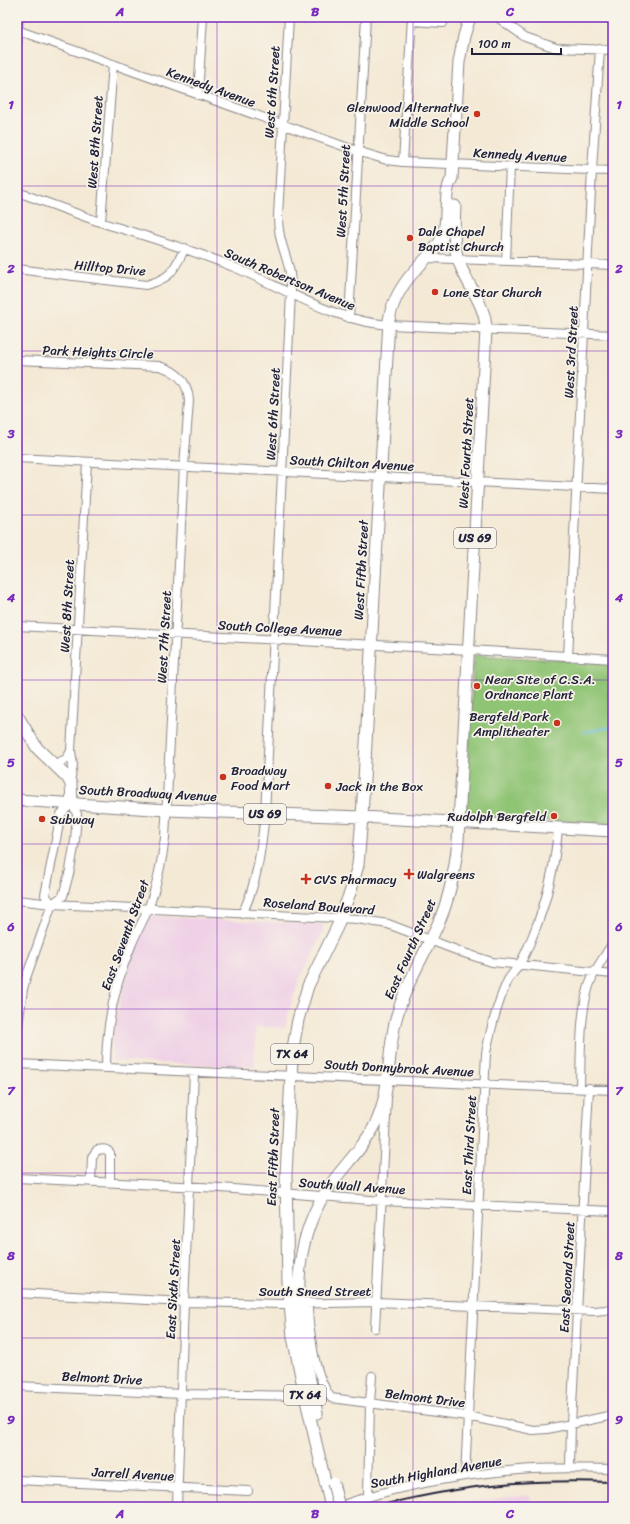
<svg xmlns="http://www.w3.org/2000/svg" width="630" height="1524" font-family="Sriracha,sans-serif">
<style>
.built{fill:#efd0e6}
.green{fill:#90c475;stroke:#597358}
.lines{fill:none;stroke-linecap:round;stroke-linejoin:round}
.stream{stroke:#64c1e2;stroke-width:2}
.minor-casing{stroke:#8b8688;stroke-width:10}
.major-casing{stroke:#8b8688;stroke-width:13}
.minor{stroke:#fff;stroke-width:8}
.major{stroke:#fff;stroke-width:11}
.rail{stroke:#22223b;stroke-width:2}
.major-bridge-casing{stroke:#8b8688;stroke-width:13;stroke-linecap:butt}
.major-bridge{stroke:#fff;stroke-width:11}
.grid{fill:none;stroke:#7b2cbf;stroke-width:1;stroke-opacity:0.55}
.poi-dot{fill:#c8321e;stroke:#f7f3e8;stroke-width:1.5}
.labels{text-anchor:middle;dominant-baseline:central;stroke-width:3.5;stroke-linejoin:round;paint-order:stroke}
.shield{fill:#f7f3e8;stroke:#62616f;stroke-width:1}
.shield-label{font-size:12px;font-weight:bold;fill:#22223b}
.street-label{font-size:13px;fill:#22223b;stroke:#f7f3e8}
.poi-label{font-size:13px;fill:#22223b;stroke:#f7f3e8;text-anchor:start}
.neatline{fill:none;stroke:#7b2cbf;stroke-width:1.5}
.grid-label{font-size:13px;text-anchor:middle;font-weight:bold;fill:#7b2cbf}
</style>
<rect width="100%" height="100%" fill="#f7f3e8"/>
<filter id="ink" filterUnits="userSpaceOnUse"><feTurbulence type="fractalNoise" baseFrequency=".025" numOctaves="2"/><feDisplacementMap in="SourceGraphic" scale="8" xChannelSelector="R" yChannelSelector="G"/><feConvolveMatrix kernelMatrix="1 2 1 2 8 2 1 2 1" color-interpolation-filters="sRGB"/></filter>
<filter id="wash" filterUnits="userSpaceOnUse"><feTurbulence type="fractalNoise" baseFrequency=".012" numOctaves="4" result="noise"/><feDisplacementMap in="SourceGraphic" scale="16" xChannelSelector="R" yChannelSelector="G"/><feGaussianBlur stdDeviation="0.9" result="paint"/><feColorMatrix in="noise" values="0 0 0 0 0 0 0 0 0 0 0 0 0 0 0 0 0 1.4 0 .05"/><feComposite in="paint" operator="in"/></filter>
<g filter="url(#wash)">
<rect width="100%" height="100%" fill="#f4e9d5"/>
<path class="built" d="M152,916l171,9v6l-23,48 -10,28 -5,21 -29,-1 -2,40 -142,-6v-22l10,-47 12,-39 14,-32z
M530,1495l1,12h-89l34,-6z"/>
<path class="green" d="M474,655l139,8v161l-148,-8z"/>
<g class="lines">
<path class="stream" d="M584,732l29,-5"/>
</g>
</g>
<g filter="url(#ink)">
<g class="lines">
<defs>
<path id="minor" d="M497,17l28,20 31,11 57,2
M412,21l31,2
M17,30l340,121 30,9 16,2 210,9
M17,46l2,-29
M198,95l5,-78
M403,162l9,-145
M17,192c29,10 57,21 86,31 45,14 90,27 133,45 50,21 98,53 153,57l224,10
M101,222l12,-158
M427,258l186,7
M506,261l4,-95
M17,269l129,16c26,-7 27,-14 39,-37
M349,318l17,-301
M17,360l142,6c19,5 29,16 30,35l-5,65 -19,372c-3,24 -8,46 -16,69 -5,13 -13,25 -18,39 -16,38 -25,81 -25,122
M17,458l596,31
M17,626l453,24 143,9
M568,657l24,-487 8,-121
M55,765l12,-7 4,-7
M70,782l3,-17 -2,-14 16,-289
M17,900l35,4 305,15 31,5 76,29 28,9 121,12
M242,914c16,-32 19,-66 23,-100l26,-521c0,-8 0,-17 -2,-25 -5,-20 -11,-30 -11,-52l11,-199
M17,1033l6,-44 3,-11 26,-74 11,-8 7,-26 5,-29 2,-27 -5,-11 -11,11 -16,81 7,9
M17,1064l596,26
M580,1088c1,-32 -1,-81 12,-110 4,-10 15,-26 21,-35
M17,1178l204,10 161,13 231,10
M91,1182l1,-25 5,-7c6,-1 9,-2 13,3v29
M17,1293l167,9 96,2 96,-2 218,9 11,-1 8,-2
M307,1302c2,10 1,19 3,28 3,23 7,49 21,68l136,18 66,14 14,-1 66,-14
M375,1328l12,-230
M17,1386l164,8 124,2
M570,1468l1,-44 18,-336
M465,1476l21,-423c5,-25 11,-50 22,-73 3,-5 8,-10 11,-15 6,-9 10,-20 14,-30 14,-34 22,-69 25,-106
M17,1480l231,11
M368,1496l2,-93 2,-27
M177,1507l7,-205 10,-230
M337,1507c56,-20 122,-32 182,-37 31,-3 63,-2 94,-1"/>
<path id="major" d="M17,715l20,33 30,29 4,7 1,19
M17,800l150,10 195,7 251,14
M317,1413c-16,-74 -35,-151 8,-220 15,-25 39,-44 52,-72 14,-32 10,-68 19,-102 9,-34 28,-63 42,-95 12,-26 17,-54 20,-83l28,-511c0,-24 -16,-41 -25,-63 -9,-20 -7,-40 -6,-61
M331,1507l-26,-111 -12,-59 -5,-55 -2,-107 5,-99 2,-28 5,-28 10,-34 29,-59 14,-37 7,-25 4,-48 27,-497c4,-23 16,-40 32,-56 7,-8 16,-16 21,-26 8,-19 0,-43 10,-60l7,-116 5,-26 6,-19"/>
</defs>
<use href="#minor" class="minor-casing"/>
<use href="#major" class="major-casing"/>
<use href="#minor" class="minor"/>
<use href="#major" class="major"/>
<path class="rail" d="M373,1507c46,-11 94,-21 142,-24 33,-2 65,-2 98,-1"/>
<defs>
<path id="major-bridge" d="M333,1483l6,24"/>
</defs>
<use href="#major-bridge" class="major-bridge-casing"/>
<use href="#major-bridge" class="major-bridge"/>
</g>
</g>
<path class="grid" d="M217,17v1490M413,17v1490M17,186h596M17,351h596M17,515h596M17,680h596M17,844h596M17,1009h596M17,1173h596M17,1338h596"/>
<g class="poi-dot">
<circle cx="477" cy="114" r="4"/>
<circle cx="410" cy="238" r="4"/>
<circle cx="435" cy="292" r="4"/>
<circle cx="477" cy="686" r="4"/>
<circle cx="557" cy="723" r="4"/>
<circle cx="223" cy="777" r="4"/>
<circle cx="328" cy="786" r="4"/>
<circle cx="554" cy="816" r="4"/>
<circle cx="42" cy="819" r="4"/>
<path d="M407 868h4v4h4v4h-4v4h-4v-4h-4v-4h4z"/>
<path d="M304 873h4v4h4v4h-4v4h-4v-4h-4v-4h4z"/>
</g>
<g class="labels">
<g class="shield">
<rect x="454" y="528" width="42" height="20" rx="3"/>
<rect x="244" y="804" width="42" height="20" rx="3"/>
<rect x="271" y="1044" width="42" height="20" rx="3"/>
<rect x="284" y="1385" width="42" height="20" rx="3"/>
</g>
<g class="shield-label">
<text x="475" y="538">US 69</text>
<text x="265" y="814">US 69</text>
<text x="292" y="1054">TX 64</text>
<text x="305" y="1395">TX 64</text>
</g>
<g class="street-label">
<text transform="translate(211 87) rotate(20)">Kennedy Avenue</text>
<text transform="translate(272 92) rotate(-86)">West 6th Street</text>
<text transform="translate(95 142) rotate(-86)">West 8th Street</text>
<text transform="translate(520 155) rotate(3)">Kennedy Avenue</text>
<text transform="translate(343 191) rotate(-87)">West 5th Street</text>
<text transform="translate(110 268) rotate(5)">Hilltop Drive</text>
<text transform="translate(290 279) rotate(23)">South Robertson Avenue</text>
<text transform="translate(98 352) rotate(2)">Park Heights Circle</text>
<text transform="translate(571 352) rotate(-87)">West 3rd Street</text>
<text transform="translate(273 414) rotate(-87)">West 6th Street</text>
<text transform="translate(466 453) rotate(-87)">West Fourth Street</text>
<text transform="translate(352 463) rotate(3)">South Chilton Avenue</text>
<text transform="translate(361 570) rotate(-87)">West Fifth Street</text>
<text transform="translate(67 606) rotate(-87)">West 8th Street</text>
<text transform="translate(280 628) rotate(3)">South College Avenue</text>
<text transform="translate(164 637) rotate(-87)">West 7th Street</text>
<text transform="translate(148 793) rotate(3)">South Broadway Avenue</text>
<text transform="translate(319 906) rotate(4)">Roseland Boulevard</text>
<text transform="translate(125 935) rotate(-70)">East Seventh Street</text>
<text transform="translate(410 949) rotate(-66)">East Fourth Street</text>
<text transform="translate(399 1068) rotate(3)">South Donnybrook Avenue</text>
<text transform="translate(469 1145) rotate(-87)">East Third Street</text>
<text transform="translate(273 1157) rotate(-88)">East Fifth Street</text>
<text transform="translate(352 1186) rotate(4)">South Wall Avenue</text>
<text transform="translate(567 1277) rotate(-87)">East Second Street</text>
<text transform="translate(173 1289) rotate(-87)">East Sixth Street</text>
<text x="315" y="1291">South Sneed Street</text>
<text transform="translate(102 1378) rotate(3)">Belmont Drive</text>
<text transform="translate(425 1398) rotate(7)">Belmont Drive</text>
<text transform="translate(436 1472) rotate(-10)">South Highland Avenue</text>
<text transform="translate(133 1474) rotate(3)">Jarrell Avenue</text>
</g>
<g class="poi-label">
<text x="469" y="107" text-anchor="end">Glenwood Alternative<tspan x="469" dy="15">Middle School</tspan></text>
<text x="418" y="231">Dale Chapel<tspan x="418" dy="15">Baptist Church</tspan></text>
<text x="443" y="292">Lone Star Church</text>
<text x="485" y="679">Near Site of C.S.A.<tspan x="485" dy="15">Ordnance Plant</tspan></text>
<text x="549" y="716" text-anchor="end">Bergfeld Park<tspan x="549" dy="15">Amplitheater</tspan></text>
<text x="231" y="770">Broadway<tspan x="231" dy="15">Food Mart</tspan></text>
<text x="336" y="786">Jack in the Box</text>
<text x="546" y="816" text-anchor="end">Rudolph Bergfeld</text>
<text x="50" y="819">Subway</text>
<text x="417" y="874">Walgreens</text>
<text x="314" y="879">CVS Pharmacy</text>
</g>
</g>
<rect width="630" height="1524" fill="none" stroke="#f7f3e8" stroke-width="44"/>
<path d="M472 48v6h89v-6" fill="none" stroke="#22223b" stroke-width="2"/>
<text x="478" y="48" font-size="12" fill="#22223b" stroke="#f7f3e8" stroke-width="3" paint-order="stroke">100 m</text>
<rect x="22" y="22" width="586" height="1480" class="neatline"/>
<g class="grid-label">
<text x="120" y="16">A</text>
<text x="315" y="16">B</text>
<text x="510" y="16">C</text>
<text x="11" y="109">1</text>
<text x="619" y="109">1</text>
<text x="11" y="273">2</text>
<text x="619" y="273">2</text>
<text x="11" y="438">3</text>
<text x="619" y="438">3</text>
<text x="11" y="602">4</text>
<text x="619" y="602">4</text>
<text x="11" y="767">5</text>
<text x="619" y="767">5</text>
<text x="11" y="931">6</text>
<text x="619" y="931">6</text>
<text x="11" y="1095">7</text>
<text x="619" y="1095">7</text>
<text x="11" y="1260">8</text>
<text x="619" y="1260">8</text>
<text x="11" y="1424">9</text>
<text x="619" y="1424">9</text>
<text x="120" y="1518">A</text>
<text x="315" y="1518">B</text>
<text x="510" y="1518">C</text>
</g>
</svg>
